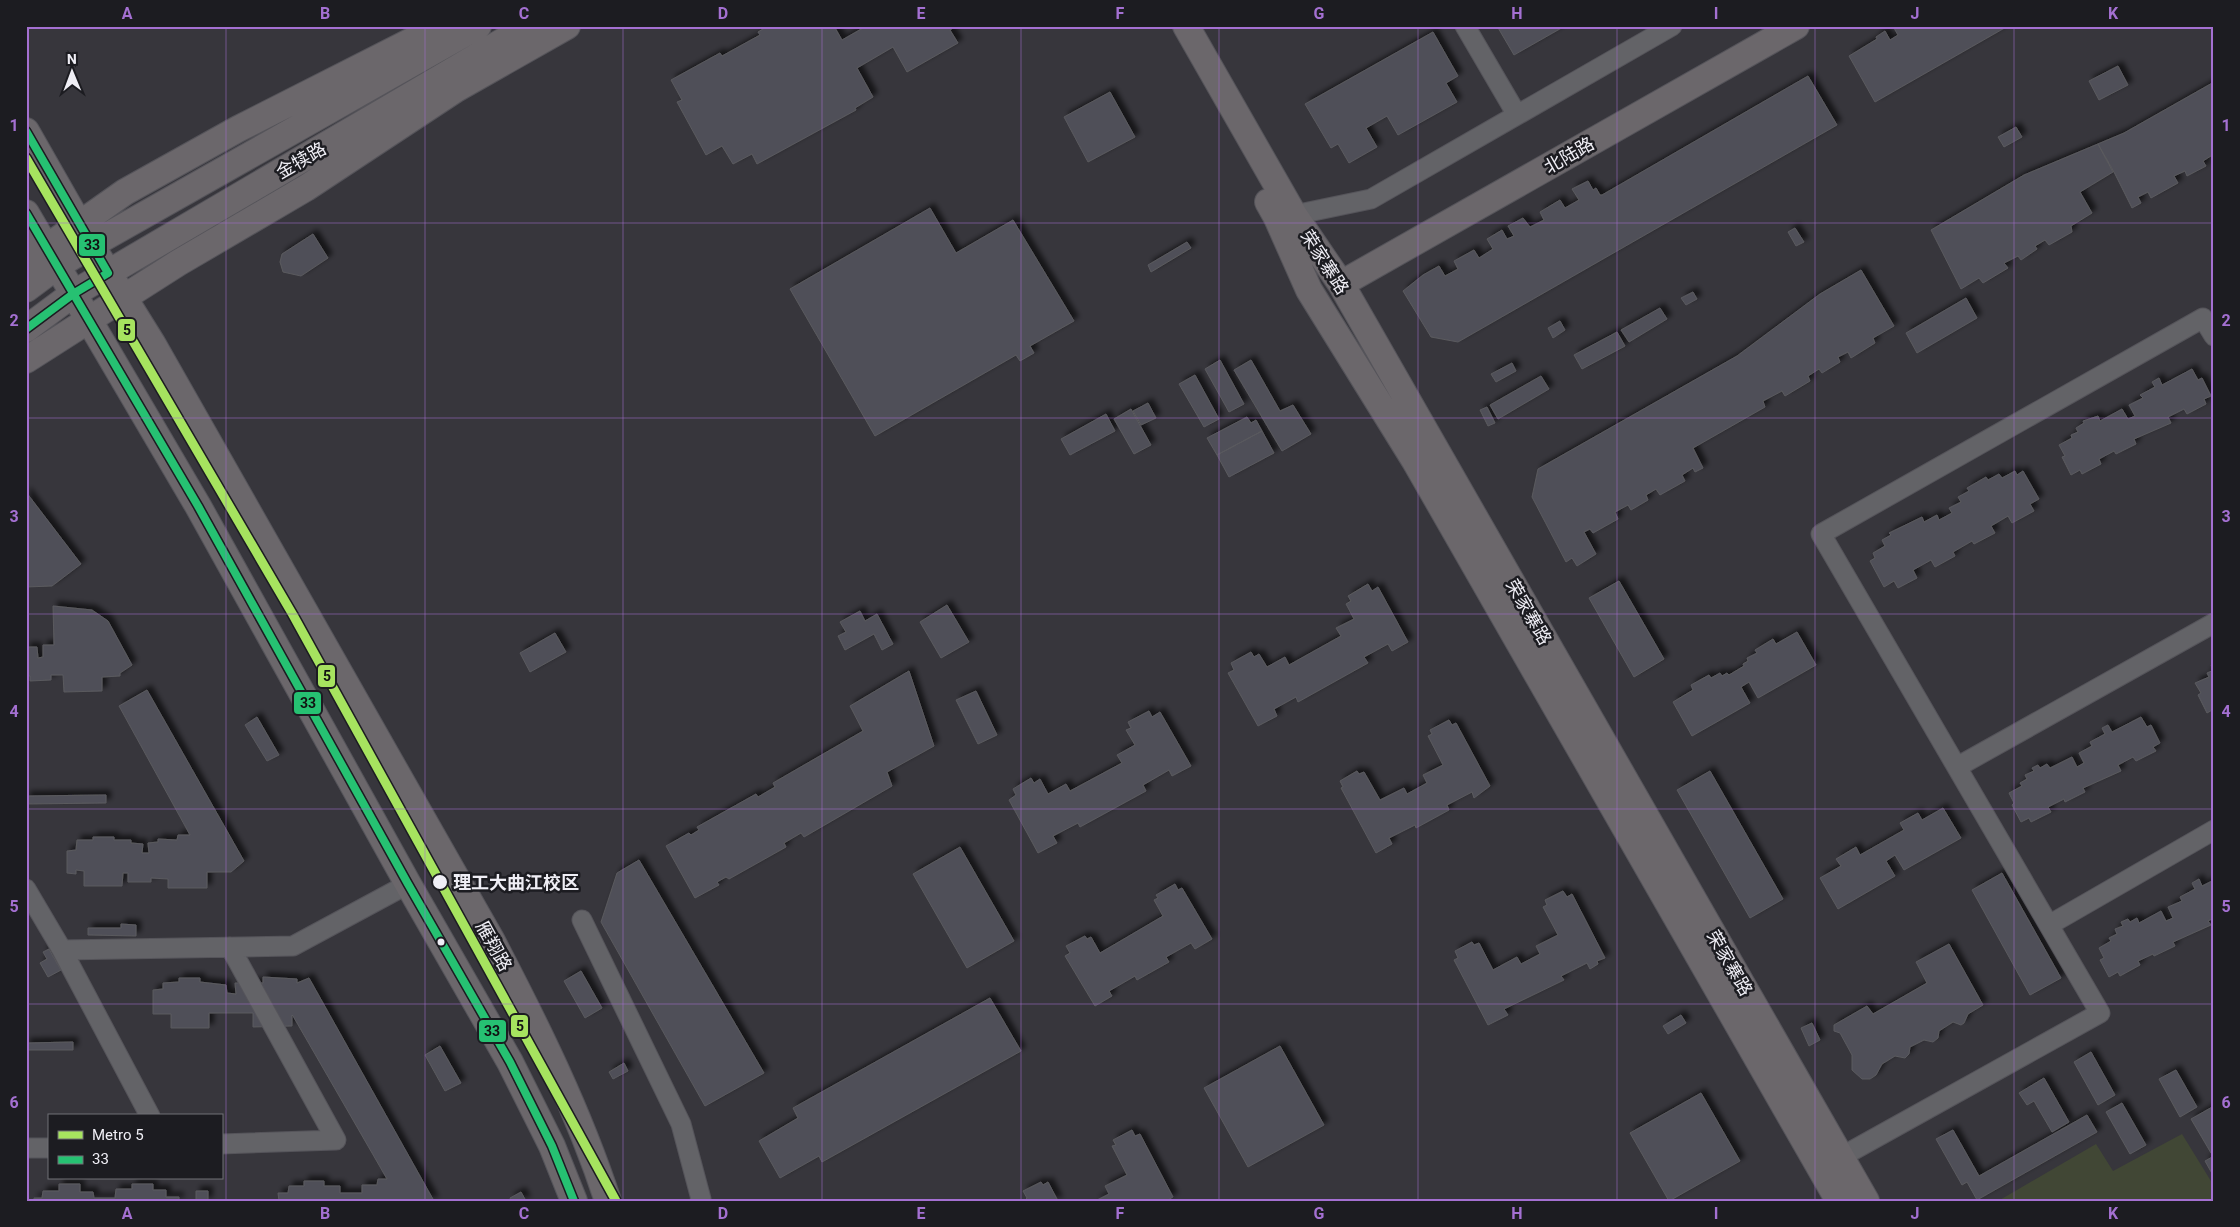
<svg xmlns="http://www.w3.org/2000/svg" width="2240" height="1227" font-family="Roboto,'Noto Sans SC',sans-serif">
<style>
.green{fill:#414735}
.building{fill:#505059;stroke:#5a5a5e;filter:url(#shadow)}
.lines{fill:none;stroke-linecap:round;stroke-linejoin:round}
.street-casing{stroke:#55545a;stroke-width:21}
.secondary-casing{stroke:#55545a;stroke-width:28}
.street{stroke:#636367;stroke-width:19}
.secondary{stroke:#6b676b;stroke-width:26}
.bus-1-casing{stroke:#1c1c21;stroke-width:11}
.bus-1{stroke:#26c172;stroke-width:8}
.metro-1-casing{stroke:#1c1c21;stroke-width:12}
.metro-1{stroke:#a6e35f;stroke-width:9}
.grid{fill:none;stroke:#a470d2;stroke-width:1;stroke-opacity:0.55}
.stop-dot{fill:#efeef5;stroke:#1c1c21;stroke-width:2}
.labels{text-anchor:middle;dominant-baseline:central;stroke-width:5;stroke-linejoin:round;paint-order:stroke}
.street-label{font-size:18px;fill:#efeef5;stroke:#1c1c21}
.stop-label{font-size:18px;font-weight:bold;fill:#efeef5;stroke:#1c1c21;text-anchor:start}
.line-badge{stroke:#1c1c21;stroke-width:2}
.pale-badge-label{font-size:14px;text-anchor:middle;font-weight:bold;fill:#111}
.neatline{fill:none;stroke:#a470d2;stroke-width:2}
.grid-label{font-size:16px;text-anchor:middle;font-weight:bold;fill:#a470d2}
</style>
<defs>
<filter id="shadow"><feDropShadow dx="4.5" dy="-4.5" stdDeviation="2.5" flood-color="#0009"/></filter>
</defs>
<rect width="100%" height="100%" fill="#37363c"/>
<path class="green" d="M2182,1134l32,52v15h-216l98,-57 17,27z"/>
<path class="building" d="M768,26h66l8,14 21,-12 -2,-2h95l-6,4 8,13 -51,29 -14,-25 -36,21 16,29 -18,11 1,2 -99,54 -5,-10 -19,10 -11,-18 -16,9 -29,-53 5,-2 -11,-20 49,-27 2,3 38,-21 -2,-3z
M1497,26h68l-51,29z
M1896,26h112l-133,76 -26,-46 28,-17 -1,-2 9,-6 5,9 8,-5 -4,-7z
M1433,32l25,44 -12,7 11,19 -59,33 -11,-19 -21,12 11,19 -28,16 -11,-19 -7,4 -26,-44z
M2118,66l10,19 -29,15 -10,-19z
M1808,76l29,49 -379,217 -27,-5 -28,-46 20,-16 16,-9 6,10 13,-7 -4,-8 20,-11 5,8 14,-9 -6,-10 15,-9 5,9 7,-3 -6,-10 15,-8 7,9 14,-7 -4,-8 20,-12 5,8 14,-8 -7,-11 16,-8 5,9 3,-2 4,7h2z
M2214,82v72l-11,7 3,5 -19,10 -2,-5 -11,5 4,7 -27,15 -3,-6 -10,5 3,6 -9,5 -17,-34 -17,-30 15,28 -33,20 12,21 -21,13 1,6 -23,13 -4,-5 -10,6 2,3 -16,11 -3,-4 -14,7 4,5 -25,15 -4,-5 -18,11 -30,-59 93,-55 100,-42z
M1110,92l25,45 -47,25 -24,-45z
M2016,127l6,10 -18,10 -6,-10z
M930,208l26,45 57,-33 61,101 -44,25 4,7 -14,8 -4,-6 -141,81 -85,-147z
M1795,228l9,14 -8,4 -8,-14z
M313,234l15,24 -27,18 -18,-4 -3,-10 2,-8z
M1187,242l4,6 -40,24 -3,-7z
M1861,270l33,56 -21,12 2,5 -24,15 -3,-6 -10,5 2,5 -18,11 -3,-4 -11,7 2,5 -25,15 -3,-5 -19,10 2,6 -72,41 10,20 -8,4 -2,-4 -11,7 3,6 -25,14 -4,-6 -10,6 2,5 -17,10 -3,-5 -13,7 3,7 -25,14 -3,-4 -6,3 12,22 -19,12 -5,-8 -6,4 -34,-65 6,-28 199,-113 83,-62z
M1693,292l4,7 -11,6 -5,-7z
M1966,298l11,20 -60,35 -11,-20z
M1660,308l7,11 -38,23 -8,-12z
M1560,321l5,9 -12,8 -5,-10z
M1617,332l8,14 -43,23 -8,-14z
M1220,360l24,44 -15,8 -24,-43z
M1251,360l29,51 13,-6 18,29 -29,17 -48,-81z
M1512,363l4,8 -20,11 -5,-8z
M2192,369l6,11 4,-2 9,18 -7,3 2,5 -19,10 -3,-5 -16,8 3,6 -37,16 2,5 -20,10 -2,-3 -15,8 2,5 -19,10 -2,-4 -9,5 -9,-18 3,-1 -6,-11 13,-7 -1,-3 7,-3 -2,-4 8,-5 -1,-2 15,-5 2,5 22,-12 6,10 7,-3 -6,-11 14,-7 -3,-3 15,-8 -3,-5 7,-4 3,7z
M1195,375l24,44 -15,8 -25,-43z
M1541,376l8,13 -51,30 -8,-14z
M1148,403l8,15 -15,7 -8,-14z
M1487,407l8,16 -7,3 -8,-16z
M1131,409l20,36 -17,9 -20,-35z
M1106,414l9,17 -45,24 -9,-16z
M1247,417l4,6 5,-3 6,11 -45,24 -10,-17z
M1262,431l12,22 -45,24 -12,-22z
M2015,471l2,4 6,-4 16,28 -9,5 4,7 -22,12 -4,-7 -17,10 4,7 -21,11 -2,-3 -19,11 2,4 -20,11 -4,-7 -18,10 4,8 -19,10 -4,-7 -10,6 -14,-26 5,-3 -2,-5 12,-7 -3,-6 9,-5 -2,-2 33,-16 2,5 13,-7 2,5 13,-7 -3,-5 12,-6 -3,-5 11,-6 -2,-3 19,-11 2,3 11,-6 3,4z
M26,492l55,72 -29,22 -26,1z
M1619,581l45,78 -30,18 -45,-79z
M1368,584l4,7 6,-4 30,55 -16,9 -4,-7 -24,13 4,6 -70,39 -2,-5 -22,12 3,7 -19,10 -30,-53 6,-3 -3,-7 20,-11 3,5 5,-3 8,13 18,-10 4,8 52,-29 -5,-8 18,-9 -8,-15 5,-3 -3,-5z
M947,605l22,37 -28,16 -21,-36z
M53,606l39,4 16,11 24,44 -12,8v3l-18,1v14l-38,1 -1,-17h-12v5l-21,1v-5h-4v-29h11l1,11 5,-1v-12h11z
M860,611l5,10 12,-7 16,30 -11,6 -8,-16 -29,16 -7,-14 8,-4 -6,-10z
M1797,632l19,33 -58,33 -9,-16 -8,5 9,16 -58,33 -19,-34 20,-12 -2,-5 18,-10 2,3 9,-5 2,3 5,-3 2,2 15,-9 -1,-2 5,-3 -1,-3 10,-5 -2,-3 18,-11 3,5z
M555,633l11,19 -36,20 -10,-19z
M2214,664v45l-7,4 -9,-18 3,-2 -6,-10 14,-6 -2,-4 7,-3 -3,-5z
M909,671l25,75 -47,26 5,14 -88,51 -3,-4 -17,10 2,4 -57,32 -3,-2 -9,5 2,3 -24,13 -29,-52 23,-13 2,2 8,-5 -2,-3 59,-33 2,3 17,-10 -2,-4 90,-52 -13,-25z
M147,690l97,171 -13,11h-24v16h-39v-9l-17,-1v4h-23v-9h-5l-1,13h-38v-15l-8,-1v4l-9,-1v-22l9,-1 1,-10h16v-3h21v3h17v3l12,1 -1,9h7l-1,-10 10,-1v-3l19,1 1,-5h12l-71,-129z
M976,691l21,44 -19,9 -22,-44z
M1149,711l3,6 8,-5 31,54 -19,10 -3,-6 -26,15 3,6 -66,36 -2,-4 -25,13 4,7 -19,10 -29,-53 7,-5 -3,-6 18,-11 3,5 6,-4 8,15 18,-10 4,7 52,-28 -5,-8 18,-10 -9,-15 5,-2 -3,-6z
M257,717l22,38 -12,6 -22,-36z
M2141,717l6,10 4,-2 9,18 -7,4 3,4 -20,10 -3,-4 -15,8 3,6 -38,17 2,4 -20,10 -1,-3 -16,8 3,5 -20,10 -2,-4 -8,4 -9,-17 2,-2 -5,-10 13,-7 -2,-3 7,-4 -2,-4 9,-4 -2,-3 6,-3 2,3 7,-4 3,4 22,-11 5,10 7,-4 -5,-10 13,-7 -2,-4 15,-8 -3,-6 6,-3 4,7z
M1449,720l3,5 4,-2 34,63 -16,12 -2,-6 -25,13 2,5 -33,18 -1,-3 -26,13 3,6 -16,9 -35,-65 2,-1 -3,-6 17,-10 2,3 5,-2 16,28 24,-12 3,6 20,-11 -4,-8 20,-10 -15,-29 4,-2 -2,-4z
M1710,771l73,128 -33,19 -73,-128z
M106,795v8l-80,1v-8z
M1943,808l18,30 -57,32 -9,-15 -9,6 9,15 -57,33 -18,-31 21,-12 -5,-7 20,-12 4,8 44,-25 -4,-7 18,-10 4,7z
M960,847l54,94 -47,27 -54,-94z
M639,860l125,213 -59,33 -104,-184 16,-49z
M2002,873l59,105 -31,17 -58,-105z
M2199,879l3,7 12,-6v38l-6,3 3,4 -38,17 2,4 -21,10 -1,-2 -15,7 2,4 -20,11 -2,-4 -9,5 -9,-17 4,-2 -5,-10 12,-7 -2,-3 8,-4 -2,-5 8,-3 -2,-4 7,-3 2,3 7,-4 2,5 22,-12 5,10 7,-3 -5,-11 14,-6 -2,-4 15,-8 -3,-6z
M1175,884l3,6 4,-2 30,51 -17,10 -4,-6 -25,14 3,5 -32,18 -2,-4 -26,15 3,5 -17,10 -30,-50 5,-3 -4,-7 19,-10 2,3 4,-2 9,16 63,-37 -9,-16 4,-2 -2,-3z
M1563,891l4,6 5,-3 33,64 -8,3 1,3 -8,5 -3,-6 -26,13 3,4 -60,29 4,6 -20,10 -34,-65 4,-2 -3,-7 17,-9 2,3 5,-2 14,27 24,-13 4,7 19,-10 -4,-8 22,-11 -15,-28 4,-2 -2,-5z
M121,924l15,1v11l-48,-1v-7h33z
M1949,944l34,61 -15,9 -4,9 -3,2 -8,-3 -14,9 -1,7 -5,4 -9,-2 -14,7 -1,7 -4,4 -10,-2 -13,8 -6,11 -6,4h-8l-10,-9v-15l-12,-22 -6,-2v-6l33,-19 6,8 54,-31 -11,-21z
M49,949l12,21 -13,7 -8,-14 7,-4 -4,-7z
M581,971l21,37 -17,10 -21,-37z
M263,977l34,2v4l12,-5 125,223h-155l-1,-8h10l1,-7h15v-5h20v5h16v7h22v-8h15l1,-6h9l-94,-163 -1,-1v11l-39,1v-14h-44v15h-38v-14h-18v-24l10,-1v-6l16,-1v-4h21v4l26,3 1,8 9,1 -1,-11h28z
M990,998l31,53 -199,111 -3,-6 -39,22 -21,-37 39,-23 -5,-10z
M1681,1015l5,8 -18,11 -5,-8z
M1812,1023l8,17 -11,6 -8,-18z
M73,1042v8h-47v-7z
M440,1046l21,37 -16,8 -20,-36z
M1280,1046l44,79 -76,42 -44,-79z
M2091,1052l24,43 -17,10 -24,-43z
M624,1063l4,8 -15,8 -4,-7z
M2176,1070l21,37 -17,10 -21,-38z
M2044,1078l25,44 -17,10 -18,-31 -7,4 -8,-12z
M1701,1093l39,68 -71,40 -39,-68z
M2122,1103l24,42 -16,9 -24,-42z
M2214,1106v45l-3,2 -20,-34z
M2087,1115l10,17 -120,68 -10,-18 -5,3 -26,-46 17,-9 26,46z
M1132,1130l3,6 5,-2 33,63 -7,4h-71l14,-7 -4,-8 22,-11 -15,-29 4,-1 -3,-5z
M2214,1156v21l-9,-16z
M1041,1182l2,3 5,-3 10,19h-34l3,-3 -4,-7z
M59,1184h21v8h13l1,6h21l1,-9h16v-5h21v6h13v7h13v4h-145v-3h8l1,-7h16z
M196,1191h12v10h-12z
M521,1192l5,9h-15l-1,-3z"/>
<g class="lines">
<defs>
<path id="street" d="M1465,26l52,89
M1294,215l77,-16 301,-173
M1957,767l257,-144
M26,889l36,61 231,-4 115,-62
M582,920l99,204 20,75 -1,2
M2049,925l165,-95
M62,950l88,166
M221,1144l115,-4 -106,-193
M26,1148h23
M1841,1157l259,-144 -279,-479 382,-216 11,18"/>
<path id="secondary" d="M1186,26l108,189 47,69 525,917
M26,131l65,114 61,98 340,598c44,84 86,169 116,260
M1268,202l9,16 32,72 106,171 424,740
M26,213l172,293 210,378 102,178 42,84 22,55
M26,262l99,-70 113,-63 203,-103
M1341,284l455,-258
M26,289l31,-23 34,-21 387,-219
M26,329l47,-35 35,-21 421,-247
M26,360l152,-97 128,-75 150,-99 111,-63"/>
</defs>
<use href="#street" class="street-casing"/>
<use href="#secondary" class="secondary-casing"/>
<use href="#street" class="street"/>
<use href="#secondary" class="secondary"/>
<defs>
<path id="bus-1" d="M26,131l82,142 -35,21 -47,35
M26,213l172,293 210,378 102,178 42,84 22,55"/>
</defs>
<use href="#bus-1" class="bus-1-casing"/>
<use href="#bus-1" class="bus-1"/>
<defs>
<path id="metro-1" d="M26,158l267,457 323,586"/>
</defs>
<use href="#metro-1" class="metro-1-casing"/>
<use href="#metro-1" class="metro-1"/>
</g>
<path class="grid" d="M226,26v1175M425,26v1175M623,26v1175M822,26v1175M1021,26v1175M1219,26v1175M1418,26v1175M1617,26v1175M1815,26v1175M2014,26v1175M26,223h2188M26,418h2188M26,614h2188M26,809h2188M26,1004h2188"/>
<g class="stop-dot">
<circle cx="440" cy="882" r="8"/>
<circle cx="441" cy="942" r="4.5"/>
</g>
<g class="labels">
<g class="street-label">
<text transform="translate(1569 155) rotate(-30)">北陆路</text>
<text transform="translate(301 160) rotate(-30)">金犊路</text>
<text transform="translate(1325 262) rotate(57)">荣家寨路</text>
<text transform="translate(1529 612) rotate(60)">荣家寨路</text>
<text transform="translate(494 946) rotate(61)">雁翔路</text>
<text transform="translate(1730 963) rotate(60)">荣家寨路</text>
</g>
<g class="stop-label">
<text x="453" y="882">理工大曲江校区</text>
</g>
</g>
<g class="line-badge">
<rect x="78" y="233" width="28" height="24" rx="5" fill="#26c172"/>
<rect x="117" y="318" width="19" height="24" rx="5" fill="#a6e35f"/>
<rect x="317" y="664" width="19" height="24" rx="5" fill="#a6e35f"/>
<rect x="293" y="691" width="29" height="24" rx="5" fill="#26c172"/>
<rect x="510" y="1014" width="19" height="24" rx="5" fill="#a6e35f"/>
<rect x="478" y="1019" width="29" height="24" rx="5" fill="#26c172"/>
</g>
<g class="pale-badge-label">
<text x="92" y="250">33</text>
<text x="127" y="335">5</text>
<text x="327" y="681">5</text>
<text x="308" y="708">33</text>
<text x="520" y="1031">5</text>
<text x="492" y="1036">33</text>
</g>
<rect width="2240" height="1227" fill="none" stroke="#1c1c21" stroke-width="55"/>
<rect x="48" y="1114" width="175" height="65" fill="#1c1c21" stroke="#707076"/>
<rect x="58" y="1131" width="25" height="8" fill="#a6e35f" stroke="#707076"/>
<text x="92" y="1140" font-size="15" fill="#efeef5">Metro 5</text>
<rect x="58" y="1156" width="25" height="8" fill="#26c172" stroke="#707076"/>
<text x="92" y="1164" font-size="15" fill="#efeef5">33</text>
<g transform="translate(72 72) rotate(359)" stroke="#1c1c21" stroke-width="4" paint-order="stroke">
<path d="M0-4L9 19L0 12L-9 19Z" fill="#efeef5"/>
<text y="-8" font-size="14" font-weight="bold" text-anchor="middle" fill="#efeef5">N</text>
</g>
<rect x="28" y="28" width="2184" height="1172" class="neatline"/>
<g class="grid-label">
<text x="127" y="19">A</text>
<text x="325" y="19">B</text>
<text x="524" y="19">C</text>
<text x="723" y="19">D</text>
<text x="921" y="19">E</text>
<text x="1120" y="19">F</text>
<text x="1319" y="19">G</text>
<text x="1517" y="19">H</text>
<text x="1716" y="19">I</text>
<text x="1915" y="19">J</text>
<text x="2113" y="19">K</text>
<text x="14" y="131">1</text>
<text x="2226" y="131">1</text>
<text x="14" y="326">2</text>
<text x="2226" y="326">2</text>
<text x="14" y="522">3</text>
<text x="2226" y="522">3</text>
<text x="14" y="717">4</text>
<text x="2226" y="717">4</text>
<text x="14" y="912">5</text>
<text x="2226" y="912">5</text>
<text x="14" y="1108">6</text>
<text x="2226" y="1108">6</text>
<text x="127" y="1219">A</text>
<text x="325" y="1219">B</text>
<text x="524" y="1219">C</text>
<text x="723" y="1219">D</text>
<text x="921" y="1219">E</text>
<text x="1120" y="1219">F</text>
<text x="1319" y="1219">G</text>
<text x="1517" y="1219">H</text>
<text x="1716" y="1219">I</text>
<text x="1915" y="1219">J</text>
<text x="2113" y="1219">K</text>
</g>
</svg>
